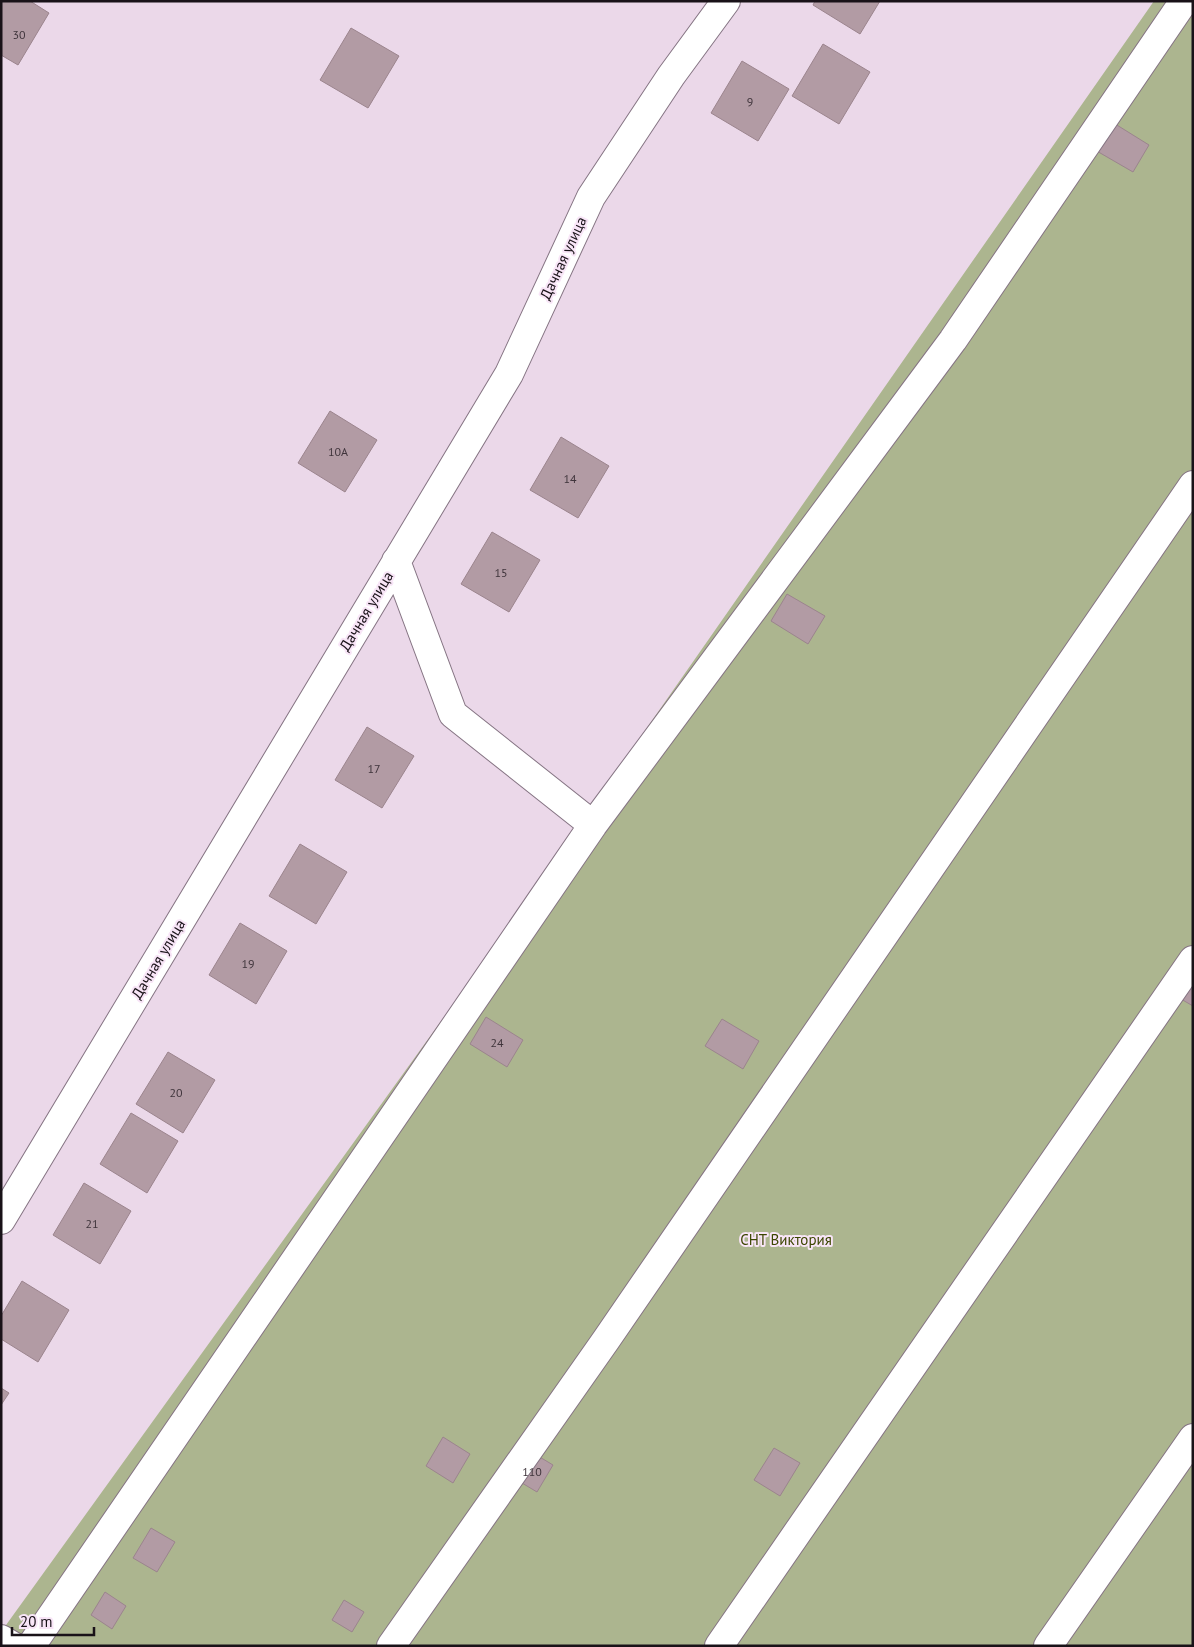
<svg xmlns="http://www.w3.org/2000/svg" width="1194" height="1647" font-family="'PT Sans',sans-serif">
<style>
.green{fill:#acb58f}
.building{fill:#b29ba4;stroke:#9b848d}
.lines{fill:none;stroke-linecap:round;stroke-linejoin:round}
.minor-casing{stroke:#857483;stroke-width:30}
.minor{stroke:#fff;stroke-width:28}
.labels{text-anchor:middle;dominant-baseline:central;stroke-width:4;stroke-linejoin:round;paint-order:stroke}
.number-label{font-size:12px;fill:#3f343b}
.street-label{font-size:15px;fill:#191218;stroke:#f8e5f7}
.park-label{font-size:15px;fill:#3b4500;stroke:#f8e5f7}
</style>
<rect width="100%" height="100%" fill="#ebd8e9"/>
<path class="green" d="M1154,1h39v1645h-1192v-14l479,-665z"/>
<path class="building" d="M1,1h29l19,12 -31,52 -17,-10z
M815,1h65l-20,33 -47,-29z
M351,28l48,28 -31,52 -48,-28z
M823,44l47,28 -31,52 -47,-28z
M742,61l47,28 -31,52 -47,-28z
M1112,122l37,23 -16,27 -38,-22z
M330,411l47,29 -32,52 -47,-29z
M561,437l48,29 -31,52 -48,-28z
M492,532l48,28 -31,52 -48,-28z
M787,594l38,22 -17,28 -37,-23z
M367,727l47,29 -32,52 -47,-28z
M300,844l47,28 -31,52 -47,-28z
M240,923l47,28 -31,53 -47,-29z
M1193,969v37l-19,-11z
M486,1017l37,23 -16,27 -37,-23z
M722,1019l37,22 -16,28 -38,-23z
M168,1052l47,28 -32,53 -47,-29z
M131,1113l47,28 -31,52 -47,-29z
M84,1183l47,28 -31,53 -47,-29z
M22,1281l47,29 -31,52 -37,-23v-23z
M1,1388l8,5 -8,12z
M443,1437l27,17 -17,29 -27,-17z
M774,1448l26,15 -20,33 -26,-16z
M528,1450l25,15 -16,27 -25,-15z
M151,1528l24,14 -18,30 -24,-14z
M105,1592l21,14 -14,23 -21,-14z
M344,1600l20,12 -12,20 -20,-12z"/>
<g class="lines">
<defs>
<path id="minor" d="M396,561l57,153 140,111
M1,1220l508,-846 82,-177 80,-121 55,-75
M1,1639l12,7
M31,1646l562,-821 360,-485 231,-339
M391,1646l215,-306 587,-855
M719,1646l474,-686
M1048,1646l145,-208"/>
</defs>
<use href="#minor" class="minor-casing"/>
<use href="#minor" class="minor"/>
</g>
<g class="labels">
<g class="number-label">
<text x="19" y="34">30</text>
<text x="750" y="101">9</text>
<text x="338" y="451">10А</text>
<text x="570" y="478">14</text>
<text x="501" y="572">15</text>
<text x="374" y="768">17</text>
<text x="248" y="963">19</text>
<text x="497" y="1042">24</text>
<text x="176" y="1092">20</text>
<text x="92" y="1223">21</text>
<text x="532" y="1471">110</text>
</g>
<g class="street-label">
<text transform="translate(563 258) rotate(-65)">Дачная улица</text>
<text transform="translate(366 611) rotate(-59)">Дачная улица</text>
<text transform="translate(158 959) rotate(-59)">Дачная улица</text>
</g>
<g class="park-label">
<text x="786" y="1239">СНТ Виктория</text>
</g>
</g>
<rect width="1194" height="1647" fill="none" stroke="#191218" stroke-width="5"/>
<path d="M12 1627v8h82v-8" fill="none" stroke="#191218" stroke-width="2.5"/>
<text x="20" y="1627" font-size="15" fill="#191218" stroke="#f8e5f7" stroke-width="4" paint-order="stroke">20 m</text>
</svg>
